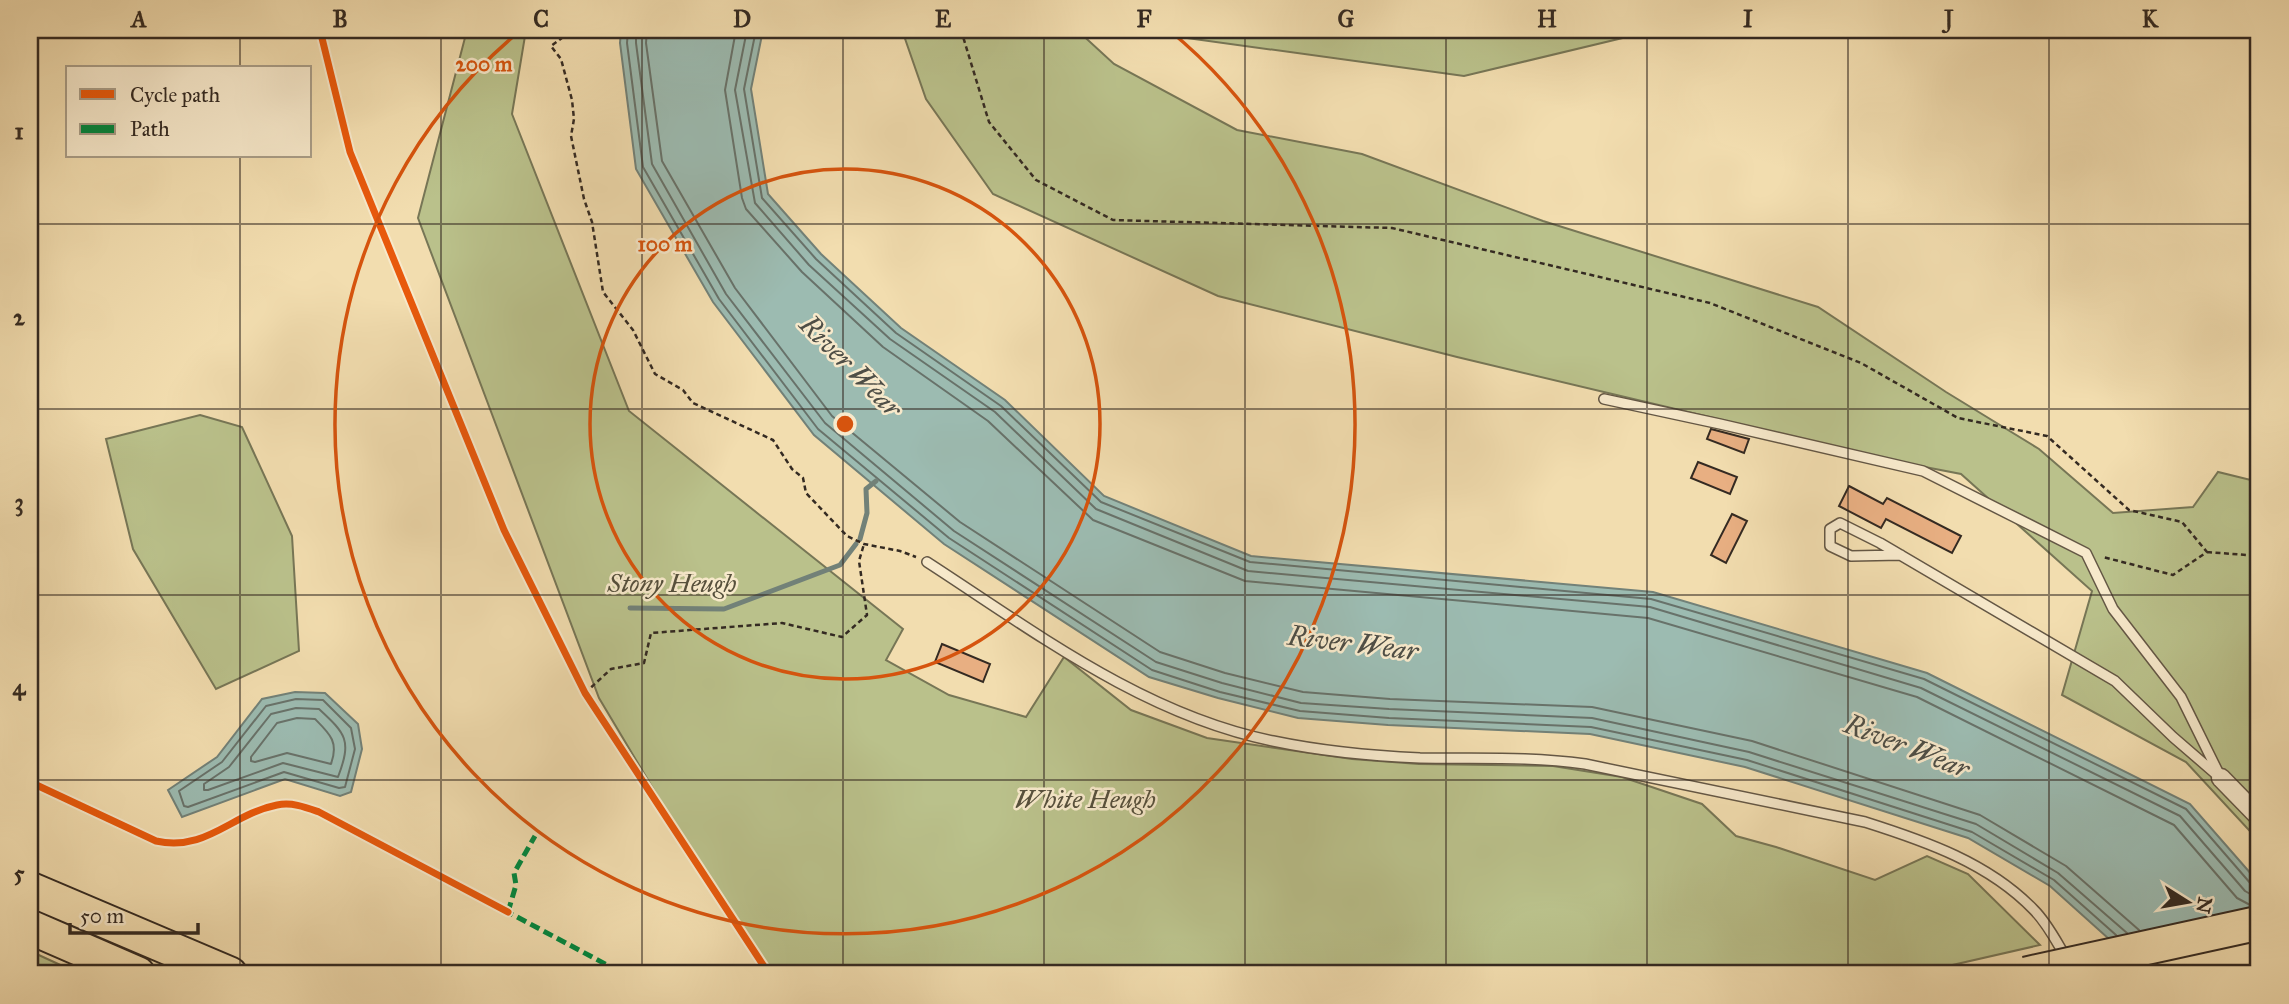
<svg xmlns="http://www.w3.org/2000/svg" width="2289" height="1004" font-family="'IM FELL Great Primer',serif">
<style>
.green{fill:#bac18b;stroke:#777656;stroke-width:2}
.water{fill:#9cbbb1;stroke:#728178;stroke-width:2}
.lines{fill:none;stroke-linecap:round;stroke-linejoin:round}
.shore{stroke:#68726a;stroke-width:2}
.stream{stroke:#728178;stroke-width:5}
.building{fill:#e8af82;stroke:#342a22;stroke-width:2}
.lane-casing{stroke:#645745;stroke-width:12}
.street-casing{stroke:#645745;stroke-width:21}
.highway-casing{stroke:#342a22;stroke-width:37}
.path{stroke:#342a22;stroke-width:2.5;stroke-dasharray:5 3.5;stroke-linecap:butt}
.lane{stroke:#f7e9cb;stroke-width:9}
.street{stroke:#f7e9cb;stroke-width:18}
.highway{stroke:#f2ddaf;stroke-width:33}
.highway-bridge-casing{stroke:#342a22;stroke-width:37;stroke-linecap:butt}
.highway-bridge{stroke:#f2ddaf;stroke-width:33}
.quiet{stroke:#00873e;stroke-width:5;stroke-dasharray:10 5;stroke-linecap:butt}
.cycleway-casing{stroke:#f7e9cb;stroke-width:11}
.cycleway{stroke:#e8590c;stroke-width:7}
.grid{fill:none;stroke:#342a22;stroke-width:2;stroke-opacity:0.55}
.ring{fill:none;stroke:#d6540e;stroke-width:3.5}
.labels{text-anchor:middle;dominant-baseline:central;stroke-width:5;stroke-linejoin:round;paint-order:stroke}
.park-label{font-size:26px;font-style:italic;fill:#56503c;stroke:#f7e9cb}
.water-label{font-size:28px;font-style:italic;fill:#4e4e46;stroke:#f7e9cb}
.centre{fill:#d6540e;stroke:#f7e9cb;stroke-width:3.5}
.ring-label{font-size:21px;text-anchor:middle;font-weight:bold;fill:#d6540e;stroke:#f7e9cb;stroke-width:5;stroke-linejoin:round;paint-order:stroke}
.neatline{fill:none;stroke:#342a22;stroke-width:2.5}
.grid-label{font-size:23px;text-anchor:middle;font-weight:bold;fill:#342a22}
</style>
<rect width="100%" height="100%" fill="#f2ddaf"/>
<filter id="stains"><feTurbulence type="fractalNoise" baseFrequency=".00286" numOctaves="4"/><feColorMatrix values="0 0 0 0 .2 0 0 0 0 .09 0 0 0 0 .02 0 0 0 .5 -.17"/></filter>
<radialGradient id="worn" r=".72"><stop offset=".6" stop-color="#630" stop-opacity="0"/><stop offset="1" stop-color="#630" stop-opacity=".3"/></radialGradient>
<path class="green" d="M467,30h59l-14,84 117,297 274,218 -17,31 63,35 77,22 38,-60 67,53 76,28 145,21 67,5 134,2 69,11 80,27 34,32 40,11 99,33 52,-24 41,18 72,71 -127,29h-1144l-8,-11 -8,-7 -154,-258 -181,-480z
M902,30h175l37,34 123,66 125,24 181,67 275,86 128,85 93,57 74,64 80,-6 25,-35 41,10v359l-73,-79 -124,-67 30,-104 -131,-117 -67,-13 -437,-104 -239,-61 -225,-102 -67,-95z
M1129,30h527l-192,46z
M200,415l42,12 50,109 7,115 -83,38 -83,-140 -27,-110z
M30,951l50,23h-50z"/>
<path class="water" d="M621,30h142l-12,59 17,105 53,60 80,74 104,72 99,96 147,60 402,36 274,81 263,131 69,79v91h-111l-98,-88 -82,-48 -223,-71 -155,-33 -202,-9 -90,-7 -80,-20 -69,-21 -205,-133 -130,-109 -101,-133 -77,-133 -16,-126z
M295,692l30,1 33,31 4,25 -11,43 -11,4 -55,-17 -103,38 -14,-27 49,-33 45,-58z"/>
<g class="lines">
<path class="shore" d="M628,30l-1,13 16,124 76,132 99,130 131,109 203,132 68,22 80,19 89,7 202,9 156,33 225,72 82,48 62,55
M636,30v13l16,121 74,130 99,129 129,108 202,131 66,21 79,20 88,6 203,9 157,34 227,72 82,49 69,60
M647,30l-1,13 16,118 73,127 97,128 128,106 200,130 65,21 78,19 87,7 202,8 160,34 228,74 86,51 73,64
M736,30l-11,60 17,108 4,11 56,63 81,75 105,74 105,99 152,61 403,37 269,79 257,128 63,73 15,8
M747,30l-12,60 20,113 54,62 81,74 105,73 101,97 152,62 402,36 271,81 259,128 65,75 7,4 7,1
M756,30l-12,59 18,109 54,61 80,74 105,73 100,96 149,60 401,37 273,80 262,130 65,75 8,3
M296,699l27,1 28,28 4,21 -10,38 -6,1 -55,-16 -96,35 -4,-1 -5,-15 43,-29 44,-56z
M296,708l23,1c27,25 33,31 19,68l-55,-14 -75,27h-4v-6l25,-17 42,-53z
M297,718l18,1c15,15 24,23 16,45l-44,-11 -32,9 -4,-1v-4l26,-34z"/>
<path class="stream" d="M860,539l7,-26 -1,-24 10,-8
M630,608l94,1 116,-44 16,-21"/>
</g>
<path class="building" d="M1711,429l38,10 -5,14 -37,-14z
M1698,462l39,15 -7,17 -39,-16z
M1849,486l34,18 4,-6 74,38 -9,17 -66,-34 -5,9 -42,-22z
M1732,514l15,7 -21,42 -15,-8z
M942,644l48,20 -7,18 -48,-20z"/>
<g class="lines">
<defs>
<path id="lane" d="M1604,399l116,25 203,47 163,82 27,56 68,88 40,81
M1901,555l-50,1 -21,-10v-17l10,-6 40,20 235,138 58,56 44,38
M927,562c108,70 217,153 346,179 48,10 99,15 147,17 56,1 110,-2 165,6l280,58c60,19 124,41 169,88 14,14 23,33 33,49"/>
<path id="street" d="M2221,778l38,39"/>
<path id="highway" d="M30,889l200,85
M30,927l108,47
M2138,974l121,-26"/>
</defs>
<use href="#lane" class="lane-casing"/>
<use href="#street" class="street-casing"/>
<use href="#highway" class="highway-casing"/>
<path class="path" d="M567,30l-1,5 -15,11 10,13 11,41 2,19 -3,17 13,63 8,23 11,70 30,38 22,44 28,16 10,13 80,37 19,29 11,9 3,15 41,43 17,8 36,7 16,6
M961,30l28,92 47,58 77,40 279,8 318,75 151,60 97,55 89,18 82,74 53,12 25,30 -34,23 -70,-18
M2207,552l52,4
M585,693l26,-24 33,-6 7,-30 131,-10 60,14 25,-22 -8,-54 5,-17"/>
<use href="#lane" class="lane"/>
<use href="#street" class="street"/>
<use href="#highway" class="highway"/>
<defs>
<path id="highway-bridge" d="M2026,974l233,-51"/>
</defs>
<use href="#highway-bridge" class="highway-bridge-casing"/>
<use href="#highway-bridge" class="highway-bridge"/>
<path class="quiet" d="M504,910l120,64
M508,912l8,-27 -2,-12 21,-37
M2222,974l37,-8"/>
<defs>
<path id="cycleway" d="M320,30l30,122 154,378 81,163 184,281
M30,782l126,59c51,11 75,-27 121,-36 15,-3 28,2 42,7l189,100"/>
</defs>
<use href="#cycleway" class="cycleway-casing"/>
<use href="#cycleway" class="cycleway"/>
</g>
<path class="grid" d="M240,30v38M441,30v944M642,30v944M843,30v944M1044,30v944M1245,30v944M1446,30v944M1647,30v944M1848,30v944M2049,30v944M240,156v818M30,224h2229M30,409h2229M30,595h2229M30,780h2229"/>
<g class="ring">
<circle cx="845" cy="424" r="255"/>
<path d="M1169 30A510 510 0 1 1 521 30"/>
</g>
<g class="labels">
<g class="park-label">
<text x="672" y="583">Stony Heugh</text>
<text x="1085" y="799">White Heugh</text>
</g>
<g class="water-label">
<text transform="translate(851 366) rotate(45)">River Wear</text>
<text transform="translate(1353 643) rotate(7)">River Wear</text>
<text transform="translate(1907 746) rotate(21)">River Wear</text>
</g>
</g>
<circle cx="845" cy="424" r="10" class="centre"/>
<g class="ring-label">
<text x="484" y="71">200 m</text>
<text x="665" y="251">100 m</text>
</g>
<rect width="2289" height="1004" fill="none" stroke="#f2ddaf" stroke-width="77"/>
<rect x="66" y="66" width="245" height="91" fill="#f7e9cb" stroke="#a99d87" stroke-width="2"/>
<rect x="80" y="89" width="35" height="10" fill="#e8590c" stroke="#a99d87" stroke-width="2"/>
<text x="130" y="102" font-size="21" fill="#342a22">Cycle path</text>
<rect x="80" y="124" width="35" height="10" fill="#00873e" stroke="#a99d87" stroke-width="2"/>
<text x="130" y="136" font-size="21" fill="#342a22">Path</text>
<g transform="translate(2188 902) rotate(101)" stroke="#f7e9cb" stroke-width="5" paint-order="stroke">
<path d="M0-5L12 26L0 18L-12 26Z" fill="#342a22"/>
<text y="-10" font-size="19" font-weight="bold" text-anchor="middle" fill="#342a22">N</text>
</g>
<path d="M70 923v10h128v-10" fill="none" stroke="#342a22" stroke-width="3.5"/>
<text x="80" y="923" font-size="21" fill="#342a22" stroke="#f7e9cb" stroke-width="5" paint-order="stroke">50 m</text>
<rect x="38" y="38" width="2212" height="927" class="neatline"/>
<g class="grid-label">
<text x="139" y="27">A</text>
<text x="340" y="27">B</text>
<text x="541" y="27">C</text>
<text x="742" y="27">D</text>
<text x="943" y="27">E</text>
<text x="1144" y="27">F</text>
<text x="1346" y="27">G</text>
<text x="1547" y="27">H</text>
<text x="1748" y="27">I</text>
<text x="1949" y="27">J</text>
<text x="2150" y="27">K</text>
<text x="19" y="139">1</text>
<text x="19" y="325">2</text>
<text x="19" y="510">3</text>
<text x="19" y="695">4</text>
<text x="19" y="881">5</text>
</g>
<rect width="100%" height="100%" filter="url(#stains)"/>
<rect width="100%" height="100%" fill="url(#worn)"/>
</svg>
